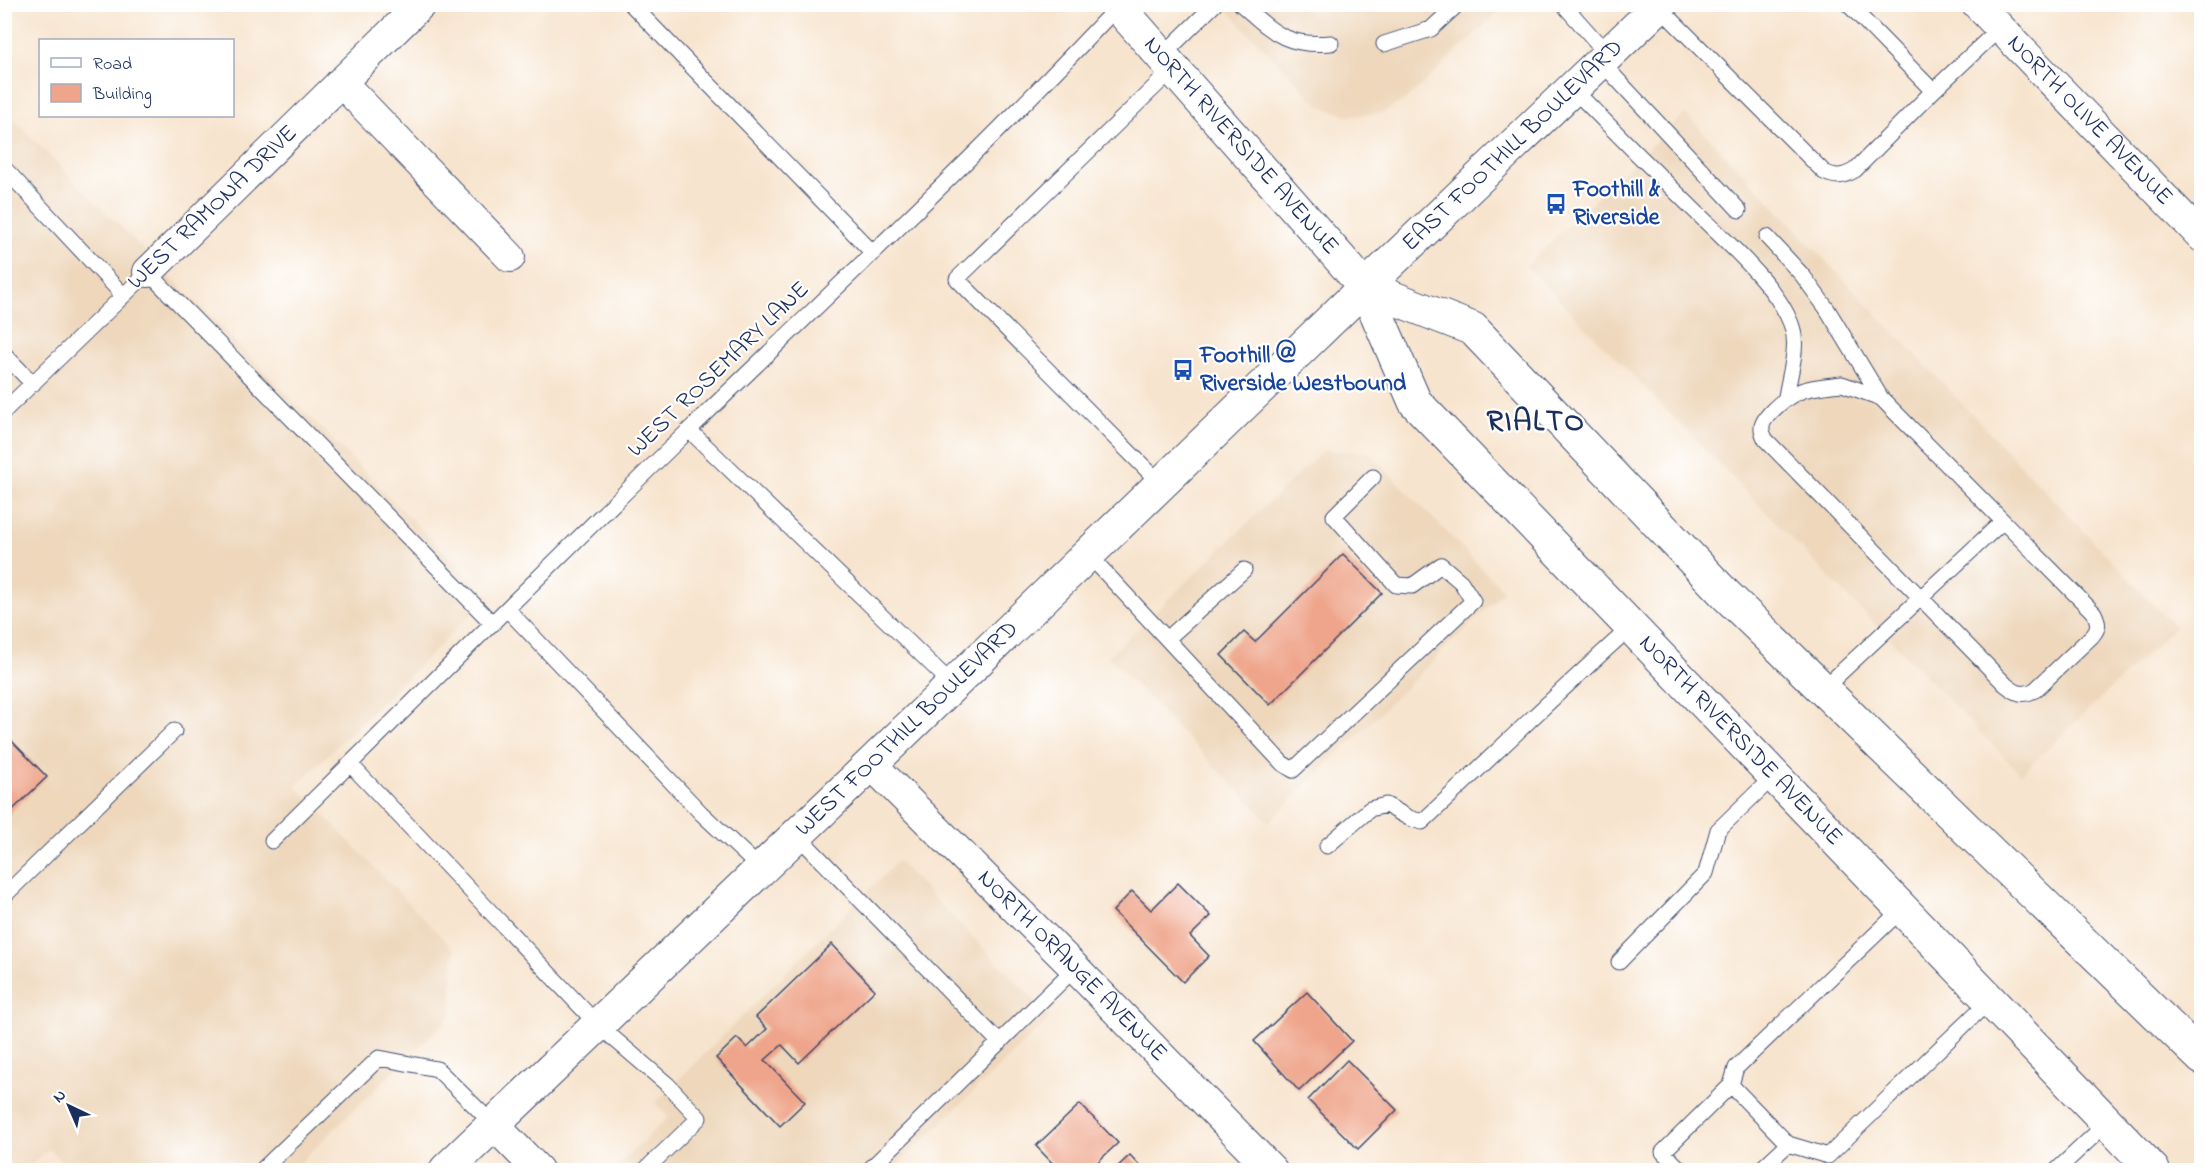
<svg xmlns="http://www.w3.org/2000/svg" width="2206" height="1175" font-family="'Indie Flower',sans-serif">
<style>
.built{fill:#eed7bb}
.building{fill:#efa58b}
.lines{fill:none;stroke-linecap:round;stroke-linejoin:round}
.service-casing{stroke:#3c4a6f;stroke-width:17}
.minor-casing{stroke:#3c4a6f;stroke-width:32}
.primary-casing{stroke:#3c4a6f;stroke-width:35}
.service{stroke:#fff;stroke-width:15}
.minor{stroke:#fff;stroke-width:30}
.primary{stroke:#fff;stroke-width:33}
.labels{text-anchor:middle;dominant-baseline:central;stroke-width:4.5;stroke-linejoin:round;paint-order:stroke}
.street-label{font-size:24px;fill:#1b2f5e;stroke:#fff}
.transit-label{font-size:24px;font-weight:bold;fill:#164399;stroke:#fff;text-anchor:start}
.district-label{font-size:30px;font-weight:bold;letter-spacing:1.5px;fill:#1b2f5e;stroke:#fff}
</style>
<rect width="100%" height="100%" fill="#fff"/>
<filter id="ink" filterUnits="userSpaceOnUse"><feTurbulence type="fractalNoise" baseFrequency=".0167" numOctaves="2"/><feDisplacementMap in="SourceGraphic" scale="12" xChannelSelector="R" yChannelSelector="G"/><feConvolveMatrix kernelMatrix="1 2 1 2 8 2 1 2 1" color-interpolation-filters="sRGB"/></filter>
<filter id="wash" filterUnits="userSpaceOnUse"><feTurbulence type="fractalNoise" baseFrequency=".008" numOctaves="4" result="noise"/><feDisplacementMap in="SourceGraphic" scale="24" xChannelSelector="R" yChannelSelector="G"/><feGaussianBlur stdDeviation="1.35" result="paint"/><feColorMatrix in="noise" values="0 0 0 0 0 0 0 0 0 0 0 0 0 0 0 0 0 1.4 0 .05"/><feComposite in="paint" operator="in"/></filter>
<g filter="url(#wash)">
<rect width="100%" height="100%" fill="#f7e4ce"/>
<path class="built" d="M1222,5h284l-98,93 -26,15 -36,3 -27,-11z
M4,110l485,487 -193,189 158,164 -3,66 -159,154h-222l-21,-21 -23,21h-21z
M1685,113l490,514 -154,147 -495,-508z
M1323,451l45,1 136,139 -235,231 -161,-165z
M898,861l153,156 -159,153h-279l55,-53 -13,-14z"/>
<g id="blocks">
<path class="building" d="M1343,554l39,39 -112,112 -49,-50 23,-23 11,10z
M4,733l43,44 -43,41z
M1178,883l33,33 -21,20 19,20 -26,26 -70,-71 19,-20 19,19z
M832,944l43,46 -76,73 -17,-18 -17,15 40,42 -25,24 -64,-68 21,-20 10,10 20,-19 -11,-12z
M1307,992l45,49 -53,50 -45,-50z
M1347,1060l50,50 -39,39 -50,-49z
M1080,1104l38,39 -29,27h-30l-23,-24z
M1130,1155l14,15h-30z"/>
</g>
</g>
<g filter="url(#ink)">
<use href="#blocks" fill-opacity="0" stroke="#3c4a6f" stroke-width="1.5"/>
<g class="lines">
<defs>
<path id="service" d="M631,4l242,249
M1241,4c32,28 45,43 90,39
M1563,4l45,51
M1848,4l85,87
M1659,7l165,165c12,6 19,5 31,-2l78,-79 67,-63
M1384,44l47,-15 27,-25
M1162,56l53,-52
M1601,62l138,148
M1573,89c39,40 79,80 119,119 30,30 90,81 101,122 5,21 -4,46 -7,67
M4,168l119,127
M1767,237l36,39 24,33 54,89
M4,354l29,30
M1842,384l39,14 213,215c5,10 5,15 -2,23l-57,54c-12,6 -18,4 -29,-5l-240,-245c-7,-12 -5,-17 5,-28 23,-24 39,-25 71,-28z
M4,411l144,-139 345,352
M689,430l264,255
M1161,484l-204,-205 216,-210
M1088,554l194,209 11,7 180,-169 -12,-19 -20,-17 -29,21 -16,-1 -62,-69 39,-39
M507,609l194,204 60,56
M1167,639l77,-69
M1823,689l179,-167
M350,764l248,261 70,60 31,33 -54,52
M797,835l203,208
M272,841c139,-137 277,-275 417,-411 144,-140 292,-277 429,-424
M1327,846l43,-37 16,-4 23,13 13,4c70,-65 138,-132 209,-195
M4,896l170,-165
M1902,909l-166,159 -5,17 57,59 40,12 162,-156
M1619,962l87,-89 12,-43 56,-54
M262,1170l117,-112 58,11 57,56
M869,1170l206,-202
M1681,1170l-18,-18 68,-67
M1760,1170l28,-26
M2057,1170l50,-47"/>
<g id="minor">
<path id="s1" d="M1977,4l225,233"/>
<path d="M341,82l169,175"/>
<path d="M148,272l273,-268"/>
<path id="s2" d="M871,764l204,204 197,202"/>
<path d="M494,1125l44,45"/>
</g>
<g id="primary">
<path id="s3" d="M1116,4l249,283 50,115 738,768"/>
<path d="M1365,287l108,42 252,265 477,464"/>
<path id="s4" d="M446,1170l425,-406 494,-477 296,-283"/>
</g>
</defs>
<use href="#service" class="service-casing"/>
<use href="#minor" class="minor-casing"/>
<use href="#primary" class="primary-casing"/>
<use href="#service" class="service"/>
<use href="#minor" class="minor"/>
<use href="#primary" class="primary"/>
</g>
</g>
<defs>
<symbol id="bus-bare" viewBox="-9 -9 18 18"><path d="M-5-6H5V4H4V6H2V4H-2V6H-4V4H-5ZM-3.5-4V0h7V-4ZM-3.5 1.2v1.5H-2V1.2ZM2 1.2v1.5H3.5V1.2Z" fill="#1a4fb4" stroke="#fff" stroke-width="2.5" paint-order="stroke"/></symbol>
</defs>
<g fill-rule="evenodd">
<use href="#bus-bare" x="1541" y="189" width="30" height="30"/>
<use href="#bus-bare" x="1168" y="355" width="30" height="30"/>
</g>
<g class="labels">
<g class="street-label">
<text stroke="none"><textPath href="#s1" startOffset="162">NORTH OLIVE AVENUE</textPath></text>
<text stroke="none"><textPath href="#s3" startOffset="189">NORTH RIVERSIDE AVENUE</textPath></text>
<text stroke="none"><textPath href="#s4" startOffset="1479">EAST FOOTHILL BOULEVARD</textPath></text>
<text transform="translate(213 208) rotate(-44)">WEST RAMONA DRIVE</text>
<text transform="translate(719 370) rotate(-44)">WEST ROSEMARY LANE</text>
<text stroke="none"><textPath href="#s4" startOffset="638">WEST FOOTHILL BOULEVARD</textPath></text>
<text stroke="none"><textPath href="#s3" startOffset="972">NORTH RIVERSIDE AVENUE</textPath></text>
<text stroke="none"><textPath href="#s2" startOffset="285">NORTH ORANGE AVENUE</textPath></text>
</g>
<g class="transit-label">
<text x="1573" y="190">Foothill &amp;<tspan x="1573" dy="28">Riverside</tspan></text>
<text x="1200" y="356">Foothill @<tspan x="1200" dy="28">Riverside Westbound</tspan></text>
</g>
<g class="district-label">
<text x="1536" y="423">RIALTO</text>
</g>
</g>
<rect width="2206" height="1175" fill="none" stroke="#fff" stroke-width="24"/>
<rect x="39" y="39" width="195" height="78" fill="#ffffff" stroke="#a4acbf" stroke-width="1.5"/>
<rect x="51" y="58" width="30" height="9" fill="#ffffff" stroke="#a4acbf" stroke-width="1.5"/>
<text x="93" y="69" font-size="18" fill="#1b2f5e">Road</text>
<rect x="51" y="84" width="30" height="18" fill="#efa58b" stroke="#a4acbf" stroke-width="1.5"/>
<text x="93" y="99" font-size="18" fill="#1b2f5e">Building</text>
<g transform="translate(69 1106) rotate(316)" stroke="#ffffff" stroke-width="4.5" paint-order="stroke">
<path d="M0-4.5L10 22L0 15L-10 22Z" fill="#1b2f5e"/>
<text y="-9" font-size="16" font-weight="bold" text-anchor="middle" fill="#1b2f5e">N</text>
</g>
</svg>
